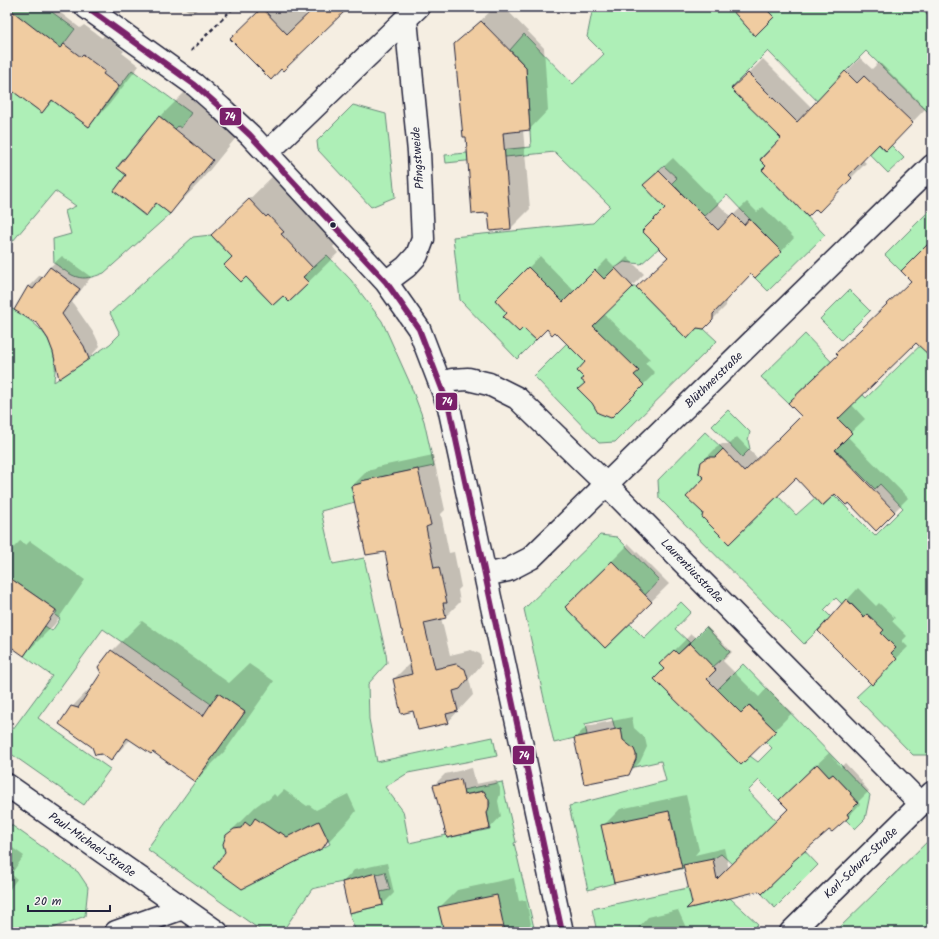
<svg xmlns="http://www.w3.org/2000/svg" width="939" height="939" font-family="Kalam,sans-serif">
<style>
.green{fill:#aeefb7;stroke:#688879;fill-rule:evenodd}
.shadow{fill:#0003}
.building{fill:#f0cca1;stroke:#22223b}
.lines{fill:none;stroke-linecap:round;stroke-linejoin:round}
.minor-casing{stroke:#22223b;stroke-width:25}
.path{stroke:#22223b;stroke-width:2.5;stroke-dasharray:4 3;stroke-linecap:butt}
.minor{stroke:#f6f6f2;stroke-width:22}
.bus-1-casing{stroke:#f6f6f2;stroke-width:9}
.bus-1{stroke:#7a206a;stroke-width:6}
.bus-dot{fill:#22223b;stroke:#f6f6f2;stroke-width:1.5}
.labels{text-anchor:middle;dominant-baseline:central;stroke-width:3.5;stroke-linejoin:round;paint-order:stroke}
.street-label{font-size:12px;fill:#22223b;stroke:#f6f6f2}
.line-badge{stroke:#f6f6f2;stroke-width:1.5}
.badge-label{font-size:11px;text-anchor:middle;font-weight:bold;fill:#fff}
</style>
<rect width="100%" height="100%" fill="#f5eee2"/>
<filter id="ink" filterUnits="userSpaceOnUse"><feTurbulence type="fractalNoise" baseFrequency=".025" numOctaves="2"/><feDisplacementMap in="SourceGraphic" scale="8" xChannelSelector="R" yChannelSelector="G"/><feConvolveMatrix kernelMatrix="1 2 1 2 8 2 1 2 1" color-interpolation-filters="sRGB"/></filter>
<g filter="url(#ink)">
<path class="green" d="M7,7h38l30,22 -52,69 19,15 10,-13 37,27 43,-57 59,43 -10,15 -3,-2 -3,3 -16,-13 -42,51 9,8 -12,16 31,25 11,-13 14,11 -66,59c-25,10 -30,4 -50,-10l-1,-24 18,-5 -6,-23 11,-5 -21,-15 -48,57z
M593,7h326l13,13v96l-66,-65 -40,40 59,60 6,-6 13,13 -16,15 -120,-122 -37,37 50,50 -21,21 6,7 -4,4 63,65 -57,56 -13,-13 26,-26 -54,-57 -23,22 -32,-34 5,-5 -13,-12 -20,19 21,23 -23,23 17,17 -18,16 -17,-2 -9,6 -11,11 -41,23 -68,-2 12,13 -3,4 15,15 4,-4 13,12 -19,19 -57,-59 -7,-63 140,-14 17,-17 -55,-54 -109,11 -1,-8 86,-8 -5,-80 -16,-17 14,-16 49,50 31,-30 -17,-17z
M353,105l33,9 9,83 -24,10 -53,-57 -1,-9z
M932,208v32l-31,31 -16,-16z
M211,235l21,22 -8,8 17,17 5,-5 27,28 10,-9 6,6 20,-19 -6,-6 24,-22 24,25 31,41 27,60 15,40 10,45 -72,15v2l-11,3 4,16 -34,9 12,53 31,-6 22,96 1,9 -19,21 1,35 8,43 116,-25 4,19 -89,17 -23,14 18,24 6,32 37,-8 1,3 43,-9 -3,-17 3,-9 -5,-10 -3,-2 -18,4 -1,-5 39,-8 14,60 -2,1 21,89h-179l-7,-19 34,-8 -3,-13 10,-2 -5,-18 -73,17 -30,43h-19l-116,-83 98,-137 -27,-19 -7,11 -108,-75 -65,89 72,51 -26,36 -77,-54v-14l45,-61 -28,-20 21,-30 7,5 8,-12 -5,-4 2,-4 -50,-35v-270c24,14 46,26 48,58 1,6 -1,12 -1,18l56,-38 10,-10 -10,-21 83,-76zM319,822l11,22 -14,8z
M633,287h3l51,52 10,-11 7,1 13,12 -102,101 -16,1 -65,-67 83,-83 5,5z
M849,290l21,21 -29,29 -21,-21z
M805,334l61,64 65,-63 1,1v415l-5,4h-14l-57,-58 41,-38 -6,-6 5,-5 -15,-15 3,-3 -17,-16 -3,3 -17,-18 -5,5 -6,-6 -12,12 7,7 -27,27 -145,-146 -1,-18 47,-48 18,17 -9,9c-9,-1 -15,3 -14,13l-2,2 6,5 -15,16 2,7 12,12 -1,4 27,27 49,-48 18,19 19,-17 8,8 11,-11 41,41 28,-28 -23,-24 -5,5 -40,-40 17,-16 -14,-14 13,-14 -32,-32 -31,30 -27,-26z
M728,410l22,22 -2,8 2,9 -8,8 -30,-31z
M600,535l17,2 42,43 -14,15 -33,-34 -47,46 40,41 25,-24 14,14 37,-36 10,10 -16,17 15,14 16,-16 24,25 -17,15 -24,-24 -11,11 -4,-4 -14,14 4,5 -10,10 87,86 9,-9 8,6 14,-14 -7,-7 11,-10 -26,-26 -9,8 -24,-23 26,-26 127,131 -5,24 -10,10 -9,-9 3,-4 -2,-2 4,-21 -18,-19 -4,3 -12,-13 -38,36 -20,-20 -11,11 70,74 -43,43 -13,-14 30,-29 -15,-16 -45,15 -11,-10c-16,11 -36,14 -55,18l-8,-37 6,11 13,-3 -8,-31 -67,13 12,58 -26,7 -19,-84 97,-25 -5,-20 -31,7 6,-9v-5l-12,-8 -9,-17 -3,-11 -27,6 2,11 -33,8 -30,-134z
M7,822l71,50 10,15 -3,29 -42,16h-36v-55l7,-9 -7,-4z
M932,837v95h-97z
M692,887l-2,5 4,15 36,-9 28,26 -8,8h-153l-5,-23z"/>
<path class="shadow" d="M7,7h46l27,21 4,-3 18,13 2,-3 20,16 -2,2 17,13 -31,40 -20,20 -34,-26 -12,12 -35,-27z
M183,7h17l-8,7z
M264,7h33l10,9 9,-9h34l-67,62 -51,-30z
M495,7h9l40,41 4,62 -18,19 -7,1 7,79 -19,19 -22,-16 -22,-76 -12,-91z
M556,7h14l-8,7z
M920,7h12v12z
M860,58l12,11 7,-7 47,46 -26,27 -21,8 -16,17 3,3 -47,47 -51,-44 14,-28 -49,-49 30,-30 49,49z
M190,87l53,42 -44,54 -29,30 -12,-10 -13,12 -17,-40 -10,-7 42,-51z
M673,158l58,59 16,-15 10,10 6,-5 31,31 -13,14 -29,21 -26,26v7l-22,22 -35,-72 -3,-48 -8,-36z
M279,170l63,67 -9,10 5,6 -49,48 -6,-6 -49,-38 -21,-22z
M932,241v85l-81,78 14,15 -18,17 61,62 -32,32 -27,-29 -14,-8 -39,-16 -90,1 -4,-16 14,-14 6,-4h8l7,-7 21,22 44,-43 37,-62 73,-73z
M62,256l29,21 -19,25 23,33 5,11 -11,12 -30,20 -5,-26 -5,-13 -10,-16 -24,-13 14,-24 11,-11 3,2 7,-10z
M540,256l35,36 32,-33 9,9 11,-11 17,17 -40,40 46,45 -5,4 10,10 -44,44 -13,-4 -12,-30 1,-21 -32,-31 -46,-18 -12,-13z
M433,455l12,55 -4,4 8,39 5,-1 7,35 -3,3 2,12 -15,15 -4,1 9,37 21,-5 9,4 2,10 -13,15 4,16 -25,27 -34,-12 -20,-31 15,-15h2l-26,-114 -33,-64 15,-15 8,-2 2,-2z
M20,541l6,4 4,-4 55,39 -31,45 -30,30 -17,-12v-89z
M629,544l40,40 -64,63 -39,-40z
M858,588l18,18 3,-3 16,15 -3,3 15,15 -5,5 6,6 -36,36 -53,-52z
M142,621l87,62 20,-19 25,17 -49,70 -30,30 -42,-30 -22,-12 -20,20 -39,-52 25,-26 15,-30z
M707,627l25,25 -9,9 36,36 8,-9 25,25 -51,51 -80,-100 30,-30 5,4z
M632,717l2,11 11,10 2,9 -7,15 -12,12 -53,-36 12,-12z
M829,753l12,14 4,-4 17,18 -1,1 8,9 -11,11 2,2 -11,12 -17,15 -3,-3 -26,24 -41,41 -3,-3 -65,14 -10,-39 -2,2 -79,-41 17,-17 66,-14 13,55 -4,5 29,-7 5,21 60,-60 3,-21z
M472,768l4,16 20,-4 4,8v6l-2,7 3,15 -11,12 -56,-43 11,-11z
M284,790l23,16 2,-1 7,5 32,-16 8,17 -6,8 -28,29 -96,4 1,-17 28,-28 8,-6 5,-1 6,-6 3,3z
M7,844l17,12 -13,18 6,5 -10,14z
M387,863l7,30 -11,11 -40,-22 11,-12z
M514,878l5,23 7,-1 5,24 -8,8h-78l-5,-25 17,-17z
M678,910l10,22h-51v-3l11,-12z"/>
<path class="building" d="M7,7l53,41 4,-4 17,13 2,-2 22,16 -2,3 16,12 -30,41 -37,-27 -10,13 -35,-26z
M315,7h34l-66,64 -2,-2 -10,11 -41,-41 32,-31 25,26z
M729,7h35l10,10 -19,19z
M481,21l45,46 4,63 -27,3 8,96 -21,2 -2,-18 -16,1 -6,-77h-3l-9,-93z
M845,71l12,12 7,-7 49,47 -27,28 -7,-7 -30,31 3,3 -33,34 -3,-3 -8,8 -46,-47 4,-4 -6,-6 21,-22 -50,-49 17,-16 49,49z
M159,116l54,44 -43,54 -14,-11 -10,13 -32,-25 12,-16 -9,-7z
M659,171l59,59 15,-16 11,11 5,-6 33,33 -27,26 -4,-4 -38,40v6l-9,9 -7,-1 -10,11 -51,-52 32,-30 -26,-26 23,-23 -22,-23z
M249,199l17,18 2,-2 16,17 -3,2 32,34 -10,9 6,6 -20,19 -6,-6 -10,9 -27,-28 -5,5 -17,-17 8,-8 -21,-22z
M932,240v118l-16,-15 -78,76 14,14 -17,17 60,62 -19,19 -27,-28 -3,2 -11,-11 -13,12 -26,-28 -67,66 -27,-27 1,-4 -17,-16 18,-19 -5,-5 2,-11 7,-5h7l8,-8 21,23 34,-33 23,-23 -13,-13 50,-48 -2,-2 75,-72 -10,-10z
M50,267l30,22 -18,25 22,32 5,13 -30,20 -6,-27 -5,-13 -10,-15 -24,-14 14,-24 5,3z
M528,267l35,35 32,-32 9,9 11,-11 18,19 -40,39 46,45 -5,4 10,10 -33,33 -13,-5 -6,-10 -14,-14 7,-6 -4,-3 3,-2 -7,-7 8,-9 -30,-30 -3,3 -5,-6 -11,11 -13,-12 -4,4 -16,-15 4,-4 -12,-13z
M418,469l13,56 -5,2 8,41 5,-1 8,36h-4l3,15 -22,5 11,46 21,-5 9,5 3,10 -8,10 -7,2 5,20 -12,3 3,9 -31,7 -5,-19 -12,3 -8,-35 19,-5 -10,-44h-1l-16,-78 -19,3 -15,-69 11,-3 -1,-2z
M612,561l40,41 -47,46 -40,-41z
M7,576l49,34 -32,46 -17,-12z
M846,599l18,18 3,-3 17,16 -3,3 15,15 -5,5 6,6 -25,26 -54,-54z
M690,643l26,27 -9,9 34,34 8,-8 27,26 -35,34 -87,-86 10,-10 -5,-5 15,-14 4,4z
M111,650l92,66 15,-23 27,19 -50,70 -42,-30 -2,2 -24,-16 -16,23 -9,-7 -7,1 -3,-8 -33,-23 12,-18 7,2 23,-35 -3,-6z
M621,728l2,12 11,9 2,5v5l-7,16 -45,9 -10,-46z
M817,764l12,13 4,-3 18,19 -1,1 8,9 -11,11 2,3 -17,15 -3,-2 -38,33 1,2 -30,29 -3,-3 -73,18 6,-6 -9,-38 30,-6 4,20 71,-70 -9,-9z
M461,779l3,16 20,-4 5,9v7l-2,6 3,15 -43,10 -14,-53z
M669,811l13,57 -68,15 -13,-58z
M255,818l24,16 1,-2 7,5 32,-16 9,19 -5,8 -81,41 -29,-21 12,-16 -2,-8 3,-9 8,-6 7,-1 4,-6 5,4z
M376,873l7,32 -34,8 -7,-31z
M497,895l8,37h-61l-6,-25z"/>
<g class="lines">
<defs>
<path id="minor" d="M86,7l109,78 26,23 29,27 136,147 33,47 30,78 113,525
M267,153l151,-146
M386,282l20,-15 11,-12 6,-16 -4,-87 -13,-133
M440,384l12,-4 16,-1 21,5 28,14 90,87 314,319
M485,575l23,-5 23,-12 401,-392
M7,785l210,147
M116,932l67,-24
M791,932l141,-139"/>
</defs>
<use href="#minor" class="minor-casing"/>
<path class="path" d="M191,51l43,-44"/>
<use href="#minor" class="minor"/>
<defs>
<path id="bus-1" d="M86,7l109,78 26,23 29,27 136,147 33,47 30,78 113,525"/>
</defs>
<use href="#bus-1" class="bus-1-casing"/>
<use href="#bus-1" class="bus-1"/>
</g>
</g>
<circle class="bus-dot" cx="333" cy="225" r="3.5"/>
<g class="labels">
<g class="street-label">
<text transform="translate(418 158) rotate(-94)">Pfingstweide</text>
<text transform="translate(714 380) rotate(-44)">Blüthnerstraße</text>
<text transform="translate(692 571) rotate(46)">Laurentiusstraße</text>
<text transform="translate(92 845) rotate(35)">Paul-Michael-Straße</text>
<text transform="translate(861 863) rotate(-44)">Karl-Schurz-Straße</text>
</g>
</g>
<g class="line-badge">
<rect x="219" y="107" width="23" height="19" rx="4" fill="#7a206a"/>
<rect x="435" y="392" width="23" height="19" rx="4" fill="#7a206a"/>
<rect x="512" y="745" width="23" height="20" rx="4" fill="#7a206a"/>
</g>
<g class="badge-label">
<text x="230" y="120">74</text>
<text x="447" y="405">74</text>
<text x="524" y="759">74</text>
</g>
<rect width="939" height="939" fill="none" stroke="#f6f6f2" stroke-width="24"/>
<rect x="12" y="12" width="915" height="915" fill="none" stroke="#22223b" stroke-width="1.5" filter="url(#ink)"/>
<path d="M28 905v6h82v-6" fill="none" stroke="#22223b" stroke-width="2"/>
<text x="34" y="905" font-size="12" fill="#22223b" stroke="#f6f6f2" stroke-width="3" paint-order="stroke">20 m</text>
</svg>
